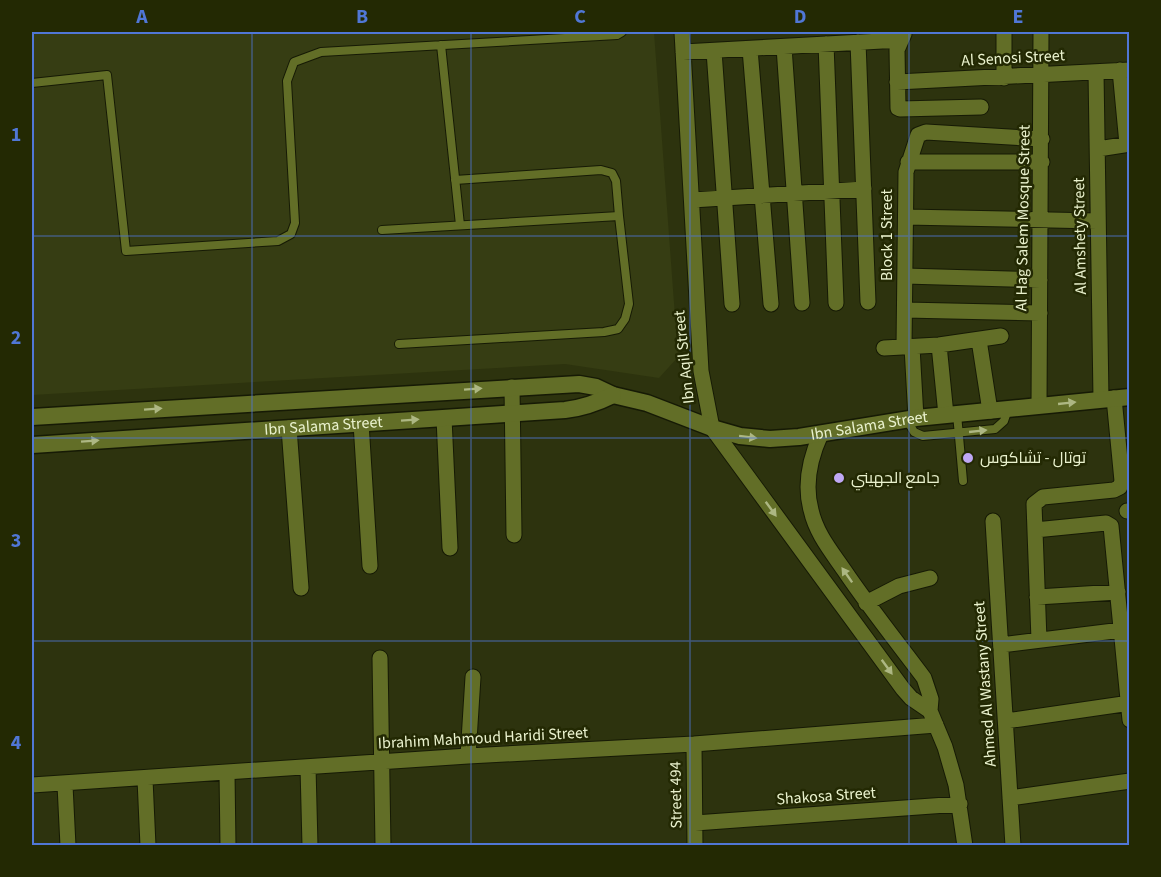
<svg xmlns="http://www.w3.org/2000/svg" width="1161" height="877" font-family="'Source Sans 3',Cairo,sans-serif">
<style>
.built{fill:#363d13}
.lines{fill:none;stroke-linecap:round;stroke-linejoin:round}
.service-casing{stroke:#161a05;stroke-width:10}
.minor-casing{stroke:#161a05;stroke-width:17}
.tertiary-casing{stroke:#161a05;stroke-width:19}
.service{stroke:#626e27;stroke-width:8}
.minor{stroke:#626e27;stroke-width:15}
.tertiary{stroke:#626e27;stroke-width:16}
.oneway{fill:#adb783}
.grid{fill:none;stroke:#5077d6;stroke-width:1.5;stroke-opacity:0.55}
.poi-dot{fill:#bfa8f4;stroke:#232903;stroke-width:2}
.labels{text-anchor:middle;dominant-baseline:central;stroke-width:5;stroke-linejoin:round;paint-order:stroke}
.street-label{font-size:16px;fill:#eaf2ce;stroke:#232903}
.poi-label{font-size:16px;fill:#eaf2ce;stroke:#232903;text-anchor:start}
.neatline{fill:none;stroke:#5077d6;stroke-width:2}
.grid-label{font-size:20px;text-anchor:middle;font-weight:bold;fill:#5077d6}
</style>
<rect width="100%" height="100%" fill="#2d330e"/>
<path class="built" d="M32,32h622l24,325 -19,21 -94,-14 -533,31z"/>
<g class="lines">
<defs>
<path id="service" d="M441,45l19,180
M32,83l75,-8 19,176 152,-10 13,-7 4,-11 -8,-142 7,-19 27,-10 296,-17 5,-3
M455,180l146,-10 11,3 4,8 3,35
M382,230l237,-14 10,88 -4,15 -7,10 -14,3 -205,12
M957,414l6,67
M907,420l7,12 9,4 72,-7 9,-8 4,-12"/>
<path id="minor" d="M682,32l19,339 11,57 191,261 8,9 19,13
M904,34l-7,16 1,58 2,1 81,-2
M858,42l10,260
M826,44l10,259
M784,47l18,256
M750,49l21,255
M714,51l18,253
M683,52l217,-12
M1120,70l7,74
M1096,72l5,327
M1004,78v-46
M897,82l233,-12
M1098,149l32,-5
M908,162h134
M692,200l172,-11
M906,217l191,4
M905,276l135,4
M905,310l135,3
M979,340l11,71
M939,345l7,70
M904,347l2,-175 12,-37 8,-3 116,7
M912,347l4,71
M884,348l55,-3 62,-9
M512,387l2,148
M1039,405l2,-373
M444,418l6,130
M361,423l9,143
M289,428l12,160
M821,434c-11,24 -17,50 -10,76 5,23 20,41 33,60 25,37 53,72 80,108l7,21 -1,12 15,36 11,38 9,61
M1127,511h3
M993,521l20,325
M1035,530l71,-7 5,3 19,194
M1037,597l81,-5
M866,603l33,-17 31,-8
M1039,640l-5,-136 9,-7 71,-7 6,-3 2,-6 -8,-83
M1001,645l129,-16
M380,658l3,188
M1006,721l124,-18
M694,744l1,102
M468,756l5,-79
M308,767l2,79
M227,773l1,73
M145,779l3,67
M32,785l436,-29 226,-12 242,-19
M65,785l3,61
M1010,798l120,-17
M695,823l265,-19"/>
<g id="tertiary">
<path id="s1" d="M32,417l547,-33 17,3 17,8 34,8 65,25 28,8 30,3 29,-2 117,-19 214,-21"/>
<path id="s2" d="M32,445l533,-35c18,-2 32,-7 48,-15"/>
</g>
</defs>
<use href="#service" class="service-casing"/>
<use href="#minor" class="minor-casing"/>
<use href="#tertiary" class="tertiary-casing"/>
<use href="#service" class="service"/>
<use href="#minor" class="minor"/>
<use href="#tertiary" class="tertiary"/>
</g>
<defs><path id="oneway-solid" d="M-6-.8H1V-3.2L6.5 0L1 3.2V.8H-6Z" transform="scale(1.5)"/></defs>
<g class="oneway">
<use href="#oneway-solid" transform="translate(473 389) rotate(-4)"/>
<use href="#oneway-solid" transform="translate(1067 403) rotate(-6)"/>
<use href="#oneway-solid" transform="translate(153 409) rotate(-4)"/>
<use href="#oneway-solid" transform="translate(410 420) rotate(-4)"/>
<use href="#oneway-solid" transform="translate(978 431) rotate(-6)"/>
<use href="#oneway-solid" transform="translate(748 437) rotate(7)"/>
<use href="#oneway-solid" transform="translate(90 441) rotate(-4)"/>
<use href="#oneway-solid" transform="translate(771 509) rotate(54)"/>
<use href="#oneway-solid" transform="translate(847 575) rotate(-125)"/>
<use href="#oneway-solid" transform="translate(887 667) rotate(54)"/>
</g>
<path class="grid" d="M252,32v814M471,32v814M690,32v814M909,32v814M32,236h1098M32,438h1098M32,641h1098"/>
<g class="poi-dot">
<circle cx="968" cy="458" r="6"/>
<circle cx="839" cy="478" r="6"/>
</g>
<g class="labels">
<g class="street-label">
<text transform="translate(1013 58) rotate(-3)">Al Senosi Street</text>
<text transform="translate(1023 218) rotate(-89)">Al Hag Salem Mosque Street</text>
<text transform="translate(887 235) rotate(-90)">Block 1 Street</text>
<text transform="translate(1080 236) rotate(-91)">Al Amshety Street</text>
<text transform="translate(684 357) rotate(-96)">Ibn Aqil Street</text>
<text stroke="none"><textPath href="#s2" startOffset="292">Ibn Salama Street</textPath></text>
<text stroke="none"><textPath href="#s1" startOffset="848">Ibn Salama Street</textPath></text>
<text transform="translate(985 684) rotate(-94)">Ahmed Al Wastany Street</text>
<text transform="translate(483 738) rotate(-3)">Ibrahim Mahmoud Haridi Street</text>
<text transform="translate(676 795) rotate(-91)">Street 494</text>
<text transform="translate(826 796) rotate(-4)">Shakosa Street</text>
</g>
<g class="poi-label">
<text x="980" y="458">توتال - تشاكوس</text>
<text x="851" y="478">جامع الجهيني</text>
</g>
</g>
<rect width="1161" height="877" fill="none" stroke="#232903" stroke-width="66"/>
<rect x="33" y="33" width="1095" height="811" class="neatline"/>
<g class="grid-label">
<text x="142" y="23">A</text>
<text x="362" y="23">B</text>
<text x="580" y="23">C</text>
<text x="800" y="23">D</text>
<text x="1018" y="23">E</text>
<text x="16" y="141">1</text>
<text x="16" y="344">2</text>
<text x="16" y="547">3</text>
<text x="16" y="749">4</text>
</g>
</svg>
